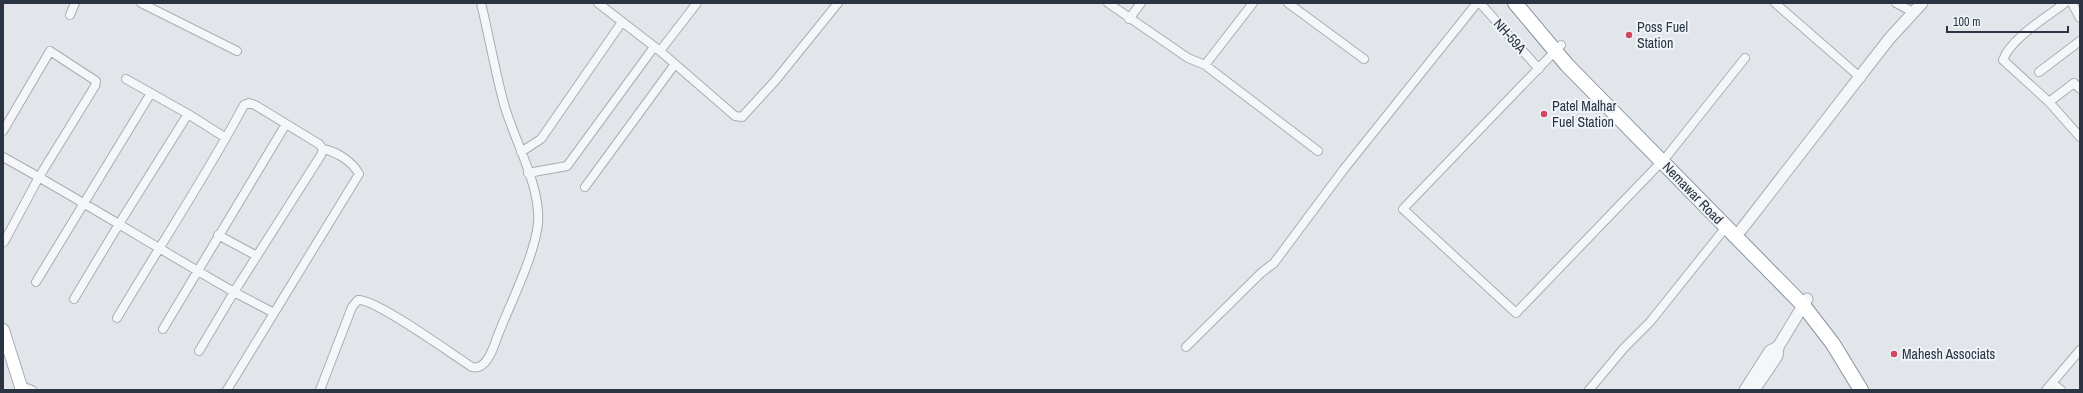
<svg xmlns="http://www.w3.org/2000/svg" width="2083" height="393" font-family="'Archivo Narrow',sans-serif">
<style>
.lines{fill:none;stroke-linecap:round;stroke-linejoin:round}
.minor-casing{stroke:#a7adb5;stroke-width:10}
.tertiary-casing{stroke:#a7adb5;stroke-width:13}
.secondary-casing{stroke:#a7adb5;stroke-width:14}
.trunk-casing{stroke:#8994a1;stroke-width:16}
.minor{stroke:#f5f6f8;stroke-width:8}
.tertiary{stroke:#f5f6f8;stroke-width:11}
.secondary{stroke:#fff;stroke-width:12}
.trunk{stroke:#fff;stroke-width:14}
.poi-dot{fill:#d04665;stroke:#f1f4f8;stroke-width:1.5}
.labels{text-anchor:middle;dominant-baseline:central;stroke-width:4;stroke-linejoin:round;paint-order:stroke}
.poi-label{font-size:14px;fill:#2a3443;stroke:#f1f4f8;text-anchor:start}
.street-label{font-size:14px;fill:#2a3443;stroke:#f1f4f8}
</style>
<rect width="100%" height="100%" fill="#e2e6ea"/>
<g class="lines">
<defs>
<path id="minor" d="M141,3l96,48
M598,3l62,48 75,65 7,1 33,-36 63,-78
M1108,3l80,55 17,7 48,-62
M1288,3l76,56
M1480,3l59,66
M1775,3l86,75
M1896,3l17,9
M2065,3c-17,13 -55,36 -62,57l46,42 31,35
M2072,3l8,15
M70,15l5,-12
M1129,19l12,-16
M1561,45l-158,164 113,104 151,-157 78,-98
M660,51l37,-48
M1205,65l113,86
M2039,72l41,-31
M126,79l62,35
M2049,102l25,-19 6,6
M3,131l47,-80 46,30 -1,5 -56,91 -35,65
M521,152l20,-13 81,-117
M3,157c78,43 154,91 231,135l87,-137 2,-6 -4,-5 -64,-39 -6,-2 -5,2c-39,73 -85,142 -127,213
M528,173l39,-7 87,-119
M585,187l90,-123
M218,235l39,21
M36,282l115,-189
M74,299l45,-75 69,-110 38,24
M163,329l123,-205
M1186,347l75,-74 13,-10 70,-94 133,-166
M199,351l35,-59 40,21
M21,386l11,4
M227,390l132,-216c-7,-13 -22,-22 -36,-25
M320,390l32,-83 6,-7c17,-2 95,55 114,67 15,4 22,-21 26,-32 12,-31 37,-80 40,-112 3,-37 -24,-83 -34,-119 -9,-33 -15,-68 -23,-101
M1589,390l35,-42 26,-26 76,-95
M2046,390l6,-7
M2061,390l-9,-7 28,-33"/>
<path id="tertiary" d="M1741,230l148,-191 33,-36
M1745,390l25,-39 8,-4
M1754,390l23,-34 1,-9 29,-48"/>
<path id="secondary" d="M3,330l19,60"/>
<path id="trunk" d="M1515,3l52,62 236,240 30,39 28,46"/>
</defs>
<use href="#minor" class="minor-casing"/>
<use href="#tertiary" class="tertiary-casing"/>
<use href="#secondary" class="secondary-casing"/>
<use href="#trunk" class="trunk-casing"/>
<use href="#minor" class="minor"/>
<use href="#tertiary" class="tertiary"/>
<use href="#secondary" class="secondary"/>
<use href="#trunk" class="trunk"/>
</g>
<g class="poi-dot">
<circle cx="1629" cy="35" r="4"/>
<circle cx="1544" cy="114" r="4"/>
<circle cx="1894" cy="354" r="4"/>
</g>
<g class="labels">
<g class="poi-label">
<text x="1637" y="27">Poss Fuel<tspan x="1637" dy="16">Station</tspan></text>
<text x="1552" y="106">Patel Malhar<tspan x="1552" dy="16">Fuel Station</tspan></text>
<text x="1902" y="354">Mahesh Associats</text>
</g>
<g class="street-label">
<text transform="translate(1510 36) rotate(48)">NH-59A</text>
<text transform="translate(1693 193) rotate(46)">Nemawar Road</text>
</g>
</g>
<rect width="2083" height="393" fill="none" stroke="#2a3443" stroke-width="8"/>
<path d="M1947 26v6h121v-6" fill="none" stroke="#2a3443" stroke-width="2"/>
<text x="1953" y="26" font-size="12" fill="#2a3443" stroke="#f1f4f8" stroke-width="3" paint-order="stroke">100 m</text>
</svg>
